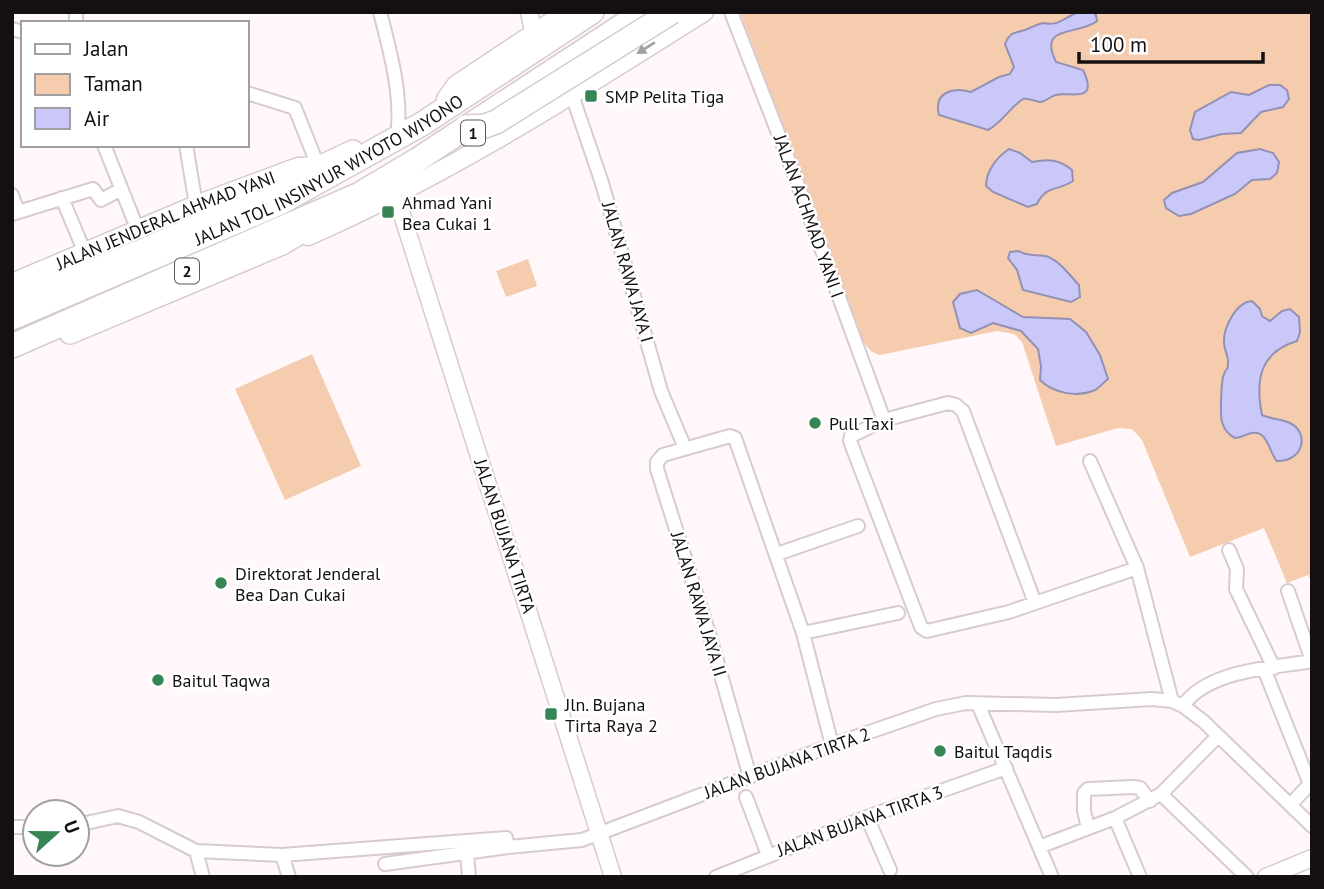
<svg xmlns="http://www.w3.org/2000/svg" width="1324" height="889" font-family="'PT Sans',sans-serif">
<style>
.green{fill:#f6ccaf}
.water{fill:#c9c8f9;stroke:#9391b3;stroke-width:2}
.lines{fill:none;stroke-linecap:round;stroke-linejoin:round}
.minor-casing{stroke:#d8cbd0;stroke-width:16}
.tertiary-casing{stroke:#d8cbd0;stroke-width:19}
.secondary-casing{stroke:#d8cbd0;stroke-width:21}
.trunk-casing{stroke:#d8cbd0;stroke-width:24}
.motorway-casing{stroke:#d8cbd0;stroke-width:26}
.minor{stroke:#fff;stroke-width:12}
.tertiary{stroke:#fff;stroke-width:16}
.secondary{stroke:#fff;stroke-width:18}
.trunk{stroke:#fff;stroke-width:21}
.motorway{stroke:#fff;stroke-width:23}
.motorway-bridge-casing{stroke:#d8cbd0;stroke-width:26;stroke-linecap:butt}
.motorway-bridge{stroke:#fff;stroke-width:23}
.oneway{fill:#a19fa0}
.poi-dot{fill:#378554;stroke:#fff;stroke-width:2.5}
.labels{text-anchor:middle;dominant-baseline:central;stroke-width:5;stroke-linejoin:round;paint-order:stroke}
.shield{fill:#fff;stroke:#5a5858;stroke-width:2}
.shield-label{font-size:16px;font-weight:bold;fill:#141011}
.poi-label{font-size:18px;fill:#141011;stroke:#fff;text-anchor:start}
.street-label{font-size:18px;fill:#141011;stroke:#fff}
</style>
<rect width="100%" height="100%" fill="#fff7fa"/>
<path class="green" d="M740,12h572v572l-4,-9 -21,8 -23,-55 -74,29 -48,-117 -10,-11 -14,-1 -62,18 -34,-104 -8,-8 -17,-3 -117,24 -8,-3 -10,-11z
M528,259l9,27 -31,11 -10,-26z
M312,354l49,112 -76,34 -50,-111z"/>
<path class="water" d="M1092,12l4,3 1,6c-19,15 -60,3 -41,41l27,8c17,35 -15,21 -27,25 -6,1 -10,7 -16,7 -6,-1 -10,-4 -17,-3 -14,9 -20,23 -35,31l-49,-15c-6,-23 14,-28 32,-23l28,-15 11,-3 4,-7 -9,-23c5,-12 9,-11 20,-14 6,-2 12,-6 18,-7 16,4 23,-7 36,-11 1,0 12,0 13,0z
M1269,85h11l7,5 2,9 -6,8 -22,5 -20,21 -19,1 -23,6 -6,-1 -3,-9 5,-18 36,-20 18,3z
M1009,149l11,4 12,9c16,-3 27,-3 40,8l1,11c-15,10 -27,4 -36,23l-9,3 -35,-15 -7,-6c0,-15 11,-29 23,-37z
M1260,149l13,4 6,9 -2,11 -7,6 -18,1 -17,14 -44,20 -12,2 -13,-8 -2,-8 8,-7 31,-11 34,-29z
M1018,251c12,6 16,3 27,5 14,3 25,20 34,29l1,12 -9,5 -48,-12 -6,-20 -9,-12 2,-6z
M977,290l46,27 47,2 16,13 14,23 8,24c-4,3 -9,9 -13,11 -18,8 -42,3 -55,-10l1,-14 -3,-17 -17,-18 -28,-8 -22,10 -11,-5 -7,-26 7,-8z
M1252,301l8,8 2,7 8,5 12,-10 8,-2 9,8 1,15 -3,9c-37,11 -42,39 -35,74 9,4 19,4 28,8 19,9 15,38 -13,38 -8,-8 -9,-31 -25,-28 -6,1 -11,5 -17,5 -6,-3 -11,-9 -13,-16 -2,-8 -1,-41 2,-48 4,-10 3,0 4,-10 1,-9 -4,-13 -4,-21 -1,-15 12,-41 28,-42z"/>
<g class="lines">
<defs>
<path id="minor" d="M76,12v11
M380,12c9,36 21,77 18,115
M731,12l63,162 90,246 64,-17 8,2 7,6 72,192 102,-35
M12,29l11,3
M247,93l48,15 23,58
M572,95l30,88 59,208 24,57
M104,145l33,83
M186,145l10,60
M12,195l6,17
M62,198l23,55
M12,214l81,-25 8,11 19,-10
M884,420l-33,16 -1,5 71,186 6,4 82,-19 26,-9
M1090,461l47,107 35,133
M1229,550l8,19 -1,20 38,79
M777,554l81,-28
M1288,591l24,70
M803,633l95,-20
M1264,669l46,115 -20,21
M978,704l74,173
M1183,706c24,-36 89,-38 129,-45
M750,777l-39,-137 -54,-171v-7l6,-7 67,-19 5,2 68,195 29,112
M1161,794l86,83
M746,797l22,58
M867,817l23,53
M1115,818l25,59
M77,825l41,-9 21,6 57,29 86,4 224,-17 2,9
M12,827h23
M1088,828l-4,-17v-18l4,-4 45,-2 7,1 10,13
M1039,847l76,-29 46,-24 57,-58
M196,851l7,26
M467,853l2,24
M282,855l7,22
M385,864l123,-17 74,-7 250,-95 104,-36 30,-6 90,2 96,-6 20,2 11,5 20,15 109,105
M716,877l151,-60 139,-49"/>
<path id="tertiary" d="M529,12l5,23
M396,196l217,681
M1266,877l46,-19"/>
<g id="secondary">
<path d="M446,99l10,-14 110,-73"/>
<path d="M308,236c139,-61 268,-143 396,-224"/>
<path id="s1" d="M12,283l184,-78 102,-38 23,-1"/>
</g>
<path id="trunk" d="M12,302l127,-51 162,-71 20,-14 32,-15
M70,333l212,-89 39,-23"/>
<g id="motorway">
<path id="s2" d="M12,318l268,-115 142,-79 170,-112"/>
<path d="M12,346l348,-152 57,-34 226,-148"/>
</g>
</defs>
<use href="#minor" class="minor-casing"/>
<use href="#tertiary" class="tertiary-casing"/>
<use href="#secondary" class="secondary-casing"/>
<use href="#trunk" class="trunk-casing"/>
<use href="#motorway" class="motorway-casing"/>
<use href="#minor" class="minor"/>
<use href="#tertiary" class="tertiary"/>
<use href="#secondary" class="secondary"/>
<use href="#trunk" class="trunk"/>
<use href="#motorway" class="motorway"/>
<defs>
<path id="motorway-bridge" d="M466,127l19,-1 11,-4 176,-110"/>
</defs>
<use href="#motorway-bridge" class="motorway-bridge-casing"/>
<use href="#motorway-bridge" class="motorway-bridge"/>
</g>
<defs><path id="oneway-solid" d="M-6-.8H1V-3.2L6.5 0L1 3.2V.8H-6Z" transform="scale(1.75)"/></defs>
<use class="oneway" href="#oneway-solid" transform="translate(646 48) rotate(148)"/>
<g class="poi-dot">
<rect x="584" y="89" width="14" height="14" rx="3.5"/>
<rect x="381" y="205" width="14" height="14" rx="3.5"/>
<circle cx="815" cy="423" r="7"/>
<circle cx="221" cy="583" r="7"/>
<circle cx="158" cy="680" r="7"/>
<rect x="544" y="707" width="14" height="14" rx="3.5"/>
<circle cx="940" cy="751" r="7"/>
</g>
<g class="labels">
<g class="shield">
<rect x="461" y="120.5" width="24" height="25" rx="5"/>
<rect x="175" y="258.5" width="24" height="25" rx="5"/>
</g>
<g class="shield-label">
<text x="473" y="133">1</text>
<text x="187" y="271">2</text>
</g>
<g class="poi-label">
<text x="605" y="96">SMP Pelita Tiga</text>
<text x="402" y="202">Ahmad Yani<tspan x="402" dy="21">Bea Cukai 1</tspan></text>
<text x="829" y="423">Pull Taxi</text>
<text x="235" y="573">Direktorat Jenderal<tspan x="235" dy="21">Bea Dan Cukai</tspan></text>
<text x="172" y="680">Baitul Taqwa</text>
<text x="565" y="704">Jln. Bujana<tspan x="565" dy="21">Tirta Raya 2</tspan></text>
<text x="954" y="751">Baitul Taqdis</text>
</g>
<g class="street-label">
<text stroke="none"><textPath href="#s2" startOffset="350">JALAN TOL INSINYUR WIYOTO WIYONO</textPath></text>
<text transform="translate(809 216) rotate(70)">JALAN ACHMAD YANI I</text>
<text stroke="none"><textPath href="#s1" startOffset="166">JALAN JENDERAL AHMAD YANI</textPath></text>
<text transform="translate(628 272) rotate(74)">JALAN RAWA JAYA I</text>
<text transform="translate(505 536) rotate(72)">JALAN BUJANA TIRTA</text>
<text transform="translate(699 604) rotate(73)">JALAN RAWA JAYA II</text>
<text transform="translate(787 763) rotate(-20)">JALAN BUJANA TIRTA 2</text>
<text transform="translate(860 821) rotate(-20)">JALAN BUJANA TIRTA 3</text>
</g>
</g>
<rect width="1324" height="889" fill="none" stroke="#141011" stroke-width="28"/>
<rect x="21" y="21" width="228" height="126" fill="#ffffff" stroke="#a19fa0" stroke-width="2"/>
<rect x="35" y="44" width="35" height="10" fill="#ffffff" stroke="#a19fa0" stroke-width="2"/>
<text x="84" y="56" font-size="21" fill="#141011">Jalan</text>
<rect x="35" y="74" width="35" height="21" fill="#f6ccaf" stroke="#a19fa0" stroke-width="2"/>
<text x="84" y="91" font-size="21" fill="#141011">Taman</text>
<rect x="35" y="108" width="35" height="21" fill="#c9c8f9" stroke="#a19fa0" stroke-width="2"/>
<text x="84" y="126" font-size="21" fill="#141011">Air</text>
<g transform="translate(56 833) rotate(69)"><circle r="33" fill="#ffffff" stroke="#a19fa0" stroke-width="2"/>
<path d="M0-5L12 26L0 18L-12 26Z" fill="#378554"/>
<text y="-10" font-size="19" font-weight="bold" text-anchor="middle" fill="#141011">U</text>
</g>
<path d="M1079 52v10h184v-10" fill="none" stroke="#141011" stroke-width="3.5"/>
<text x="1090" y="52" font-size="21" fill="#141011" stroke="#ffffff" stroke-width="5" paint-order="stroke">100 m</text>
</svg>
